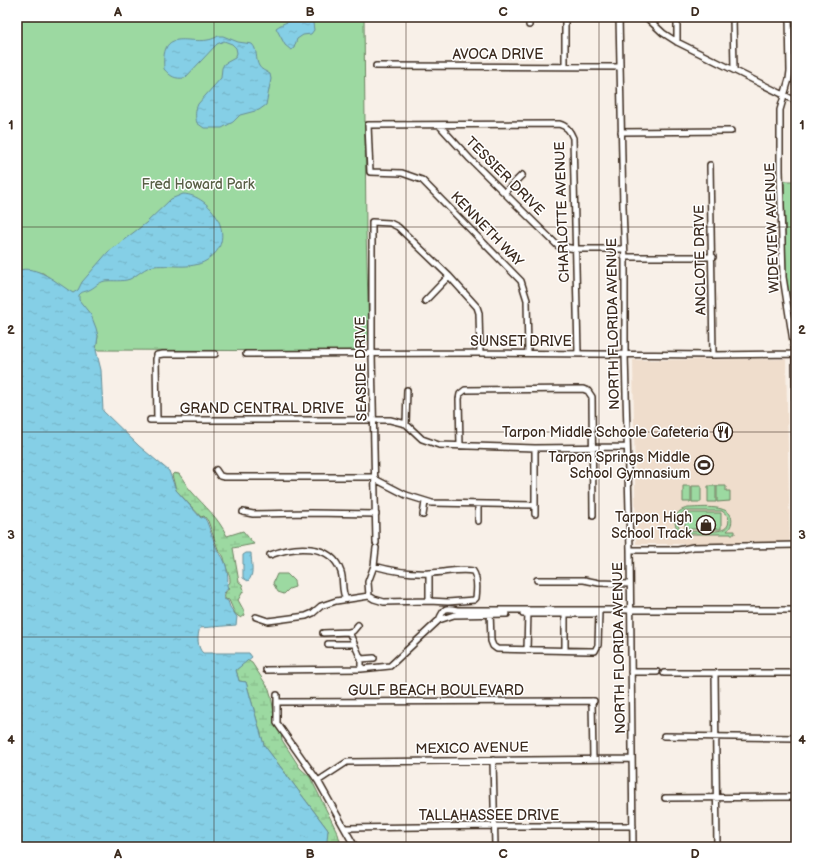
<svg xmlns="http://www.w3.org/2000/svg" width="813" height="864" font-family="'Balsamiq Sans',sans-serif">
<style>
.built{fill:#efddcc}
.wetland{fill:url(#wetland-marsh);stroke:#6c8260}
.park{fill:#9cd9a1;stroke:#6c8260;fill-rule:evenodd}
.water{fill:url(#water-ripples);stroke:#678d96}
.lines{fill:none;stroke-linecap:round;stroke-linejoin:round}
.minor-casing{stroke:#3b2a1e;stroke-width:8}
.minor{stroke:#fff;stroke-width:5}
.grid{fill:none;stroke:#3b2a1e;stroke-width:1;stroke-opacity:0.55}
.labels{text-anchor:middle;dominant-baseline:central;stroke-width:3;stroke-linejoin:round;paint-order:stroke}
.street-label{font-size:14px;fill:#3b2a1e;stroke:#fff}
.park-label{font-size:14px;fill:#585f45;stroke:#fff}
.poi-label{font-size:14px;fill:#3b2a1e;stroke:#fff;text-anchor:end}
.neatline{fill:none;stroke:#3b2a1e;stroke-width:1.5}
.grid-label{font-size:13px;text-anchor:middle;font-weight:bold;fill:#3b2a1e}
</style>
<defs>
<pattern id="wetland-marsh" width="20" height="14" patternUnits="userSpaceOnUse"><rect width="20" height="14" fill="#9cd9a1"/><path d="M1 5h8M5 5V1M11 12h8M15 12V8" fill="none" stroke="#87ba8a"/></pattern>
<pattern id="water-ripples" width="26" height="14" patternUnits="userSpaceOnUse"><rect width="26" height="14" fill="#85cfe6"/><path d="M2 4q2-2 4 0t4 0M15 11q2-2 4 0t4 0" fill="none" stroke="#74b2c5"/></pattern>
</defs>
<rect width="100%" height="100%" fill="#f8f0e8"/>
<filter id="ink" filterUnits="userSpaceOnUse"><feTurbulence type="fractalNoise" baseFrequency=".025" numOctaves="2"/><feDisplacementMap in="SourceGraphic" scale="8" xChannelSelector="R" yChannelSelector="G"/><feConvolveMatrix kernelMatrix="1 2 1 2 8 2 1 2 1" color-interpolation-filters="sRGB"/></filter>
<g filter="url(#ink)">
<path class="built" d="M786,359l4,185h-154l-3,-184z"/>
<path class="wetland" d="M174,473l5,1c5,6 8,13 13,18 14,16 25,24 35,44l16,-5 11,13 -21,4 6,34 3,2 2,6 -6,10 5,9 2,6 -4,3 -6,-4 -6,-14 -4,-1c-1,-4 0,-8 4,-10l-1,-4 2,-3c0,-10 -2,-7 -4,-16 -2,-6 -1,-11 -7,-14l-11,-31 -4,-5 -3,1 -25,-27 -4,-15z
M247,660l5,3 17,26 2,7 4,22 6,14 1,8 18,28 10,9 9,18 19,39 2,7 -1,6h-23l9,-2 3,-15 -64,-85 -18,-63 -7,-1 -3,-11z"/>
<path class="park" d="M17,17h347l2,213 3,109 -8,7 1,2h-3l-3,3 -260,-1 2,-14 -19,-36 -36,-27 -20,-3 -6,1z
M784,181h12v157l-3,-30 -7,-27z
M683,486h8v16h-8z
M692,486h9v16h-9z
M708,486h8v16h-8z
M717,486h9v5h4v10l-13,1z
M688,508c11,0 38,-4 43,8 2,6 0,11 -4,15h8v3h-59v-2l3,-1c-8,-9 -4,-21 9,-23zM685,511h37l6,5c5,18 -16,15 -27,15 -5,0 -12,1 -16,0 -11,-3 -8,-16 0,-20z
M685,513h36v16h-36z
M277,574h10l7,7 1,6 -6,2 -5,5 -6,-2 -5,-9z"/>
<path class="water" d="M299,19c6,0 10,-1 14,4l1,7 -3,4 -8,1 -6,4 -3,9 -3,2 -6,-5 -9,-17c7,-5 15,-8 23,-9z
M218,36h5l15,6 14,2c6,6 3,15 7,22 2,4 7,5 11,8l1,5 -5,26 -7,5 -19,5 -7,7 -11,6h-18l-7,-5c-2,-7 -2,-12 1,-19l23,-26 1,-10 2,-4 11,-6 2,-5 -1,-5 -4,-4 -8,-3 -7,3 -32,34c-10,1 -14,-1 -21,-9 -4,-49 32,-18 54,-33z
M183,194c28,1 55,43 27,64 -16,13 -37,6 -56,8 -9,1 -16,9 -24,13 -8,3 -17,1 -25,2 -6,1 -11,7 -16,9 -4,2 -7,1 -10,5v5l12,15 5,13 2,8 -2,14 5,20 2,41 36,35 30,25 7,19 25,28 3,-1 3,5 11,30c7,4 12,25 9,33l1,4c-4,2 -5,6 -4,10l4,2 2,6 7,10 -1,8 -36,3c-3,7 -3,20 3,25h46l3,4 -16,13 3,11 7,1 18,63 64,85 -1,11 -2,4 -9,2h-299v-566h2l-2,-5v-5c19,-8 41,13 56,22l5,-3 4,-8 26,-30 38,-29 25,-24z
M246,553h5c0,9 4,22 -3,28l-5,-3v-23z"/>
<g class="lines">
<defs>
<path id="minor" d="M529,17v8
M619,17l4,190 2,54v93l5,196 3,297
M646,17l17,16 14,9 119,59
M677,17v25
M733,17l1,53
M789,17l1,54 -1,8 -9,31v60l3,107 12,77 1,108
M376,66l244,1
M565,66v-49
M439,125l31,34 88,87 18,3h48
M621,132l110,-1
M710,165l3,190
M505,192l17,-17
M624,257h89
M425,301l24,-25
M528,353l-1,-53 -6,-19 -99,-101 -20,-7 -32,-1 -2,-47 191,-1c8,2 11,7 14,14l5,215
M246,354l234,-1 233,2 83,-1
M150,420h240l16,4 16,15 17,6 96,3 92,-1
M157,420l-1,-61 1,-4 6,-1h52
M406,424l1,-34
M460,446l-1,-47 1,-5 5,-4 118,-1 5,2 4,6 1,118
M535,448v66
M216,470l4,6 4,1h151
M375,479l31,16 26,8 103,2
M478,504v17
M243,512l10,2 57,-1 66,1
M423,515l2,-13
M376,543l-4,-189v-132l18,1 8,4 51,49 28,31 2,6 1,40
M630,550h48l15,-3 103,-2
M270,555c24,-9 61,-13 71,17 3,9 0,19 5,27
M374,566c18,5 37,8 56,7 14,0 29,-5 43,-2 5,7 4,19 3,27l-2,2 -26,2 -19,-1 -45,1 -10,-3 -5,-3 -1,-14 6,-16 2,-18
M537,580h47l15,3 31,1
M429,601v-28
M490,611l1,30 2,5 4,3 92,2h6l3,-6 1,-33
M523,614h74
M256,617l12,4 8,-1 30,-4 7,-3 8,-7 15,-5 33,-5
M439,620l15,-5 53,-1
M349,632l4,-1 5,-6
M323,633l26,-1 12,27v10
M328,644h26
M527,650l1,-39
M565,650v-39
M361,659l13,-1
M266,670l95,-1 29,-3 49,-46c5,-12 6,-13 18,-10h339
M631,672h26
M664,673h132
M715,674l2,173
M277,695v28l41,58 37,66
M592,701l1,58
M277,702l317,-1
M664,736l132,2
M493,760l2,87
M318,781l29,-19 285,-3
M665,798l131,-1
M346,828l149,-2h138"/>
</defs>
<use href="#minor" class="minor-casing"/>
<use href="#minor" class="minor"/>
</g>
</g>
<path class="grid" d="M214,17v830M406,17v830M599,17v830M17,227h779M17,432h779M17,637h779"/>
<defs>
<symbol id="restaurant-ring" viewBox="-11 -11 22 22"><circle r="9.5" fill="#fff" stroke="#3b2a1e" stroke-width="1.5"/><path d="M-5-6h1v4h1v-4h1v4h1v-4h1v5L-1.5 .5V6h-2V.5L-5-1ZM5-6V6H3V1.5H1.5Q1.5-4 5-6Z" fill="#3b2a1e"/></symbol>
<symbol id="stadium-ring" viewBox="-11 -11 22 22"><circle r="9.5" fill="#fff" stroke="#3b2a1e" stroke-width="1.5"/><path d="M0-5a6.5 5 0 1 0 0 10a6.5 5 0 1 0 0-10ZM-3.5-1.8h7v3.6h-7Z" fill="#3b2a1e"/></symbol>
<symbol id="shop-ring" viewBox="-11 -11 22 22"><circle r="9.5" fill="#fff" stroke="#3b2a1e" stroke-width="1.5"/><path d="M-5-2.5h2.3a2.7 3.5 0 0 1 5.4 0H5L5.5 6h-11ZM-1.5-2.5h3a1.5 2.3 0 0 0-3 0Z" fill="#3b2a1e"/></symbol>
</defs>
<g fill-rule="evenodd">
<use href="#restaurant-ring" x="712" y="421" width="22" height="22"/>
<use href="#stadium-ring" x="693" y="454" width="22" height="22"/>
<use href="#shop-ring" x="695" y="514" width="22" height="22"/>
</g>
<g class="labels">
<g class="street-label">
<text x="498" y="54">AVOCA DRIVE</text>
<text transform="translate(505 176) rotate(45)">TESSIER DRIVE</text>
<text transform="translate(562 212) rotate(-92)">CHARLOTTE AVENUE</text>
<text transform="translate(772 228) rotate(-92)">WIDEVIEW AVENUE</text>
<text transform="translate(487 229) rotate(46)">KENNETH WAY</text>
<text transform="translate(700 260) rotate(-91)">ANCLOTE DRIVE</text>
<text transform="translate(613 324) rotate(-91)">NORTH FLORIDA AVENUE</text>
<text x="521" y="341">SUNSET DRIVE</text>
<text transform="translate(361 369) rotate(-91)">SEASIDE DRIVE</text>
<text x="262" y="408">GRAND CENTRAL DRIVE</text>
<text transform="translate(619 648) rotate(-91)">NORTH FLORIDA AVENUE</text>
<text x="436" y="690">GULF BEACH BOULEVARD</text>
<text transform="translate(472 748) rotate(-1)">MEXICO AVENUE</text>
<text x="489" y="815">TALLAHASSEE DRIVE</text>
</g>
<g class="park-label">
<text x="198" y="184">Fred Howard Park</text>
</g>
<g class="poi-label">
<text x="709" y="432">Tarpon Middle Schoole Cafeteria</text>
<text x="690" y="457">Tarpon Springs Middle<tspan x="690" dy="16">School Gymnasium</tspan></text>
<text x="692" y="517">Tarpon High<tspan x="692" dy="16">School Track</tspan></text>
</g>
</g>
<rect width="813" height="864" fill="none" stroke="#fff" stroke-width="44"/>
<rect x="22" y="22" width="769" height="820" class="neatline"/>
<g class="grid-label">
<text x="118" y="16">A</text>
<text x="310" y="16">B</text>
<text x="503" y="16">C</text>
<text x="695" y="16">D</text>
<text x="11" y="129">1</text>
<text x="802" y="129">1</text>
<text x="11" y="334">2</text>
<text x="802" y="334">2</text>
<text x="11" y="539">3</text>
<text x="802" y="539">3</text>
<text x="11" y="744">4</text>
<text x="802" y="744">4</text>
<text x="118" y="858">A</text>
<text x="310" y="858">B</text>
<text x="503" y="858">C</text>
<text x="695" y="858">D</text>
</g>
</svg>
